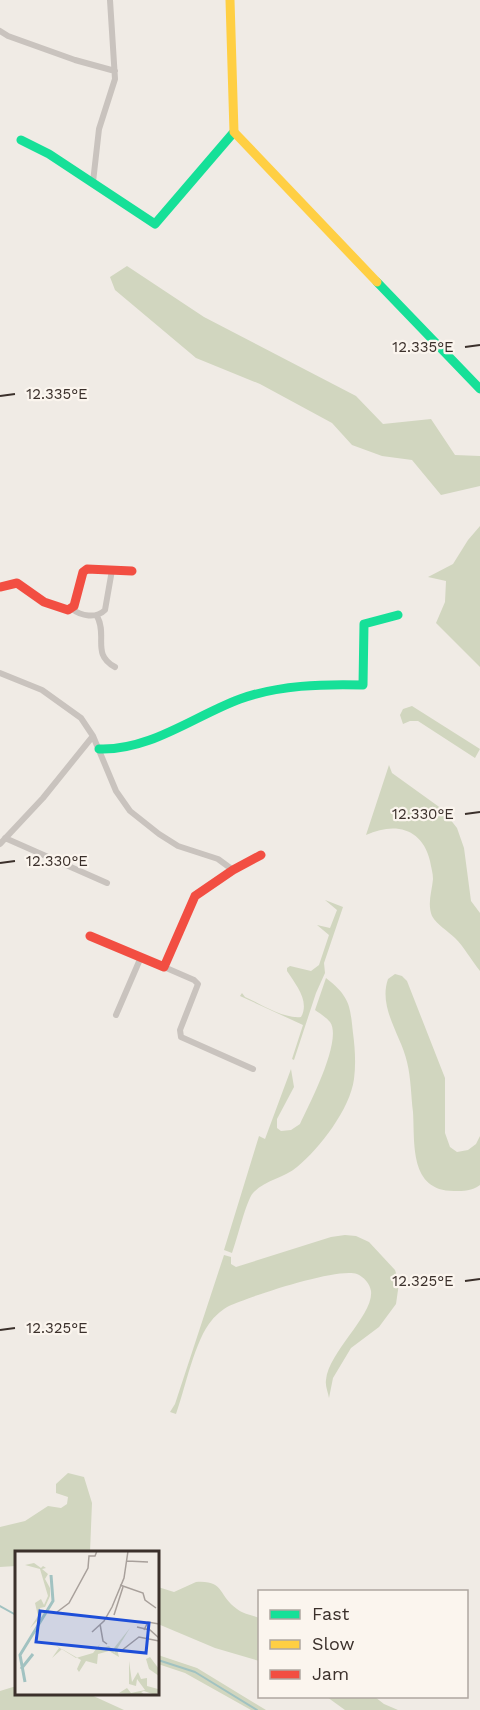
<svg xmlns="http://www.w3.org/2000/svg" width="480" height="1710" font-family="'Work Sans',sans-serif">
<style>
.green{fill:#d1d6bf}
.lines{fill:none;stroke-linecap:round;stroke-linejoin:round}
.stream{stroke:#a1c2c1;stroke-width:2}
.street{stroke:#c9c3be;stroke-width:6}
.fast{stroke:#16e098;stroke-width:9}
.slow{stroke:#ffcf43;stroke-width:9}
.jam{stroke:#f24e42;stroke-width:9}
.ticks{fill:none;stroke:#3b302b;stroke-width:2}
.inset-river{fill:none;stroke:#a1c2c1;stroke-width:3}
.inset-road{fill:none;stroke:#a8a09b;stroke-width:1.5}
.view{fill:#1d4ed8;fill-opacity:0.15;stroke:#1d4ed8;stroke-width:3}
.inset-edge{fill:none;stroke:#3b302b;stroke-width:3}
.ticks-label{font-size:15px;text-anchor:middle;fill:#3b302b;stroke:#fbf5ee;stroke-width:4.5;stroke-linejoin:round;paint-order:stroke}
</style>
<rect width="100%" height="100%" fill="#f0ebe5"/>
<path class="green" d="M127,266l77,51 152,79 27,28 48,-5 24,36 25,1v30l-39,9 -29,-35 -30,-4 -30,-11 -20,-22 -72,-39 -64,-26 -81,-68 -5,-13z
M480,526v141l-44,-44 9,-21 1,-21 -18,-4 25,-13 15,-24z
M412,706l68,43 -5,9 -57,-37h-8l-7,3 -3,-9 3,-6z
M389,765l3,8 50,36 15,19 7,20 7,53 9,12v58c-9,-11 -15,-23 -25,-33 -7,-7 -18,-13 -23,-22 -5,-12 0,-25 1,-37 0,-6 -2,-12 -3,-18 -8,-33 -35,-39 -64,-26z
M325,900l18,7 -19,56 1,10 -9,20 -22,67 -2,-1 11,-34 -63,-29 2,-3 3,4c16,7 38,22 56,20 9,-16 -5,-32 -14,-46v-3l3,-2 21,5 8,-6 10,-30 -12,-10 13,3 7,-18z
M395,974l7,2 5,5 38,97v55l5,14 7,5 11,-2 8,-6 4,-8v49c-8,6 -16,6 -26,6 -45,0 -39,-48 -41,-79 -2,-16 -2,-34 -6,-50 -6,-27 -29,-54 -19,-83z
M326,978c24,19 24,27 27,55 2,15 3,31 1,46 -4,30 -34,69 -57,88 -13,11 -32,13 -44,26 -7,8 -16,47 -21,60l-8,-3 35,-114 6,3 26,-70 3,18 -17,32v9l4,3 10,-1 9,-6c9,-19 43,-84 30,-102 -4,-5 -11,-9 -15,-12z
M345,1235l11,1 13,6 26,28 4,13 -3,21 -17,23 -28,21 -18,30 -4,20c-1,-6 -4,-12 -3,-18 3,-29 48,-65 45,-89 -1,-7 -7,-14 -14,-17 -19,-7 -106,22 -128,32 -6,3 -13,9 -17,14 -17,19 -27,69 -36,94l-6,-2 5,-8 49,-149 7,2v7l5,3 95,-30z
M68,1473l16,4 8,26 -2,49h-41l-5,-2 -7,2h-21v14l-16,1v-40l25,-6 23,-15 13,2 6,-4 1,-7 -12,-4v-9z
M196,1582c29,-2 22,14 41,27 6,5 15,6 22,9v43l-44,-13 -57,-24v-37l16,5z
M158,1655l39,13 69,42h-15l-66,-37 -27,-9z
M13,1687h3v7h73l35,16h-124v-19z
M327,1697h48l9,7 14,6h-53z"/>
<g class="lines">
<path class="stream" d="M0,1606l16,9
M158,1660l37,12 62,38"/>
<path class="street" d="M0,31l8,5 67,24 40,11
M93,182l6,-53 16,-50 -5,-79
M72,609c9,7 24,10 33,1l7,-40
M97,616c11,20 -6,38 18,51
M0,673l42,17 39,28 12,18 23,55 14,20 29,23 19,12 40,13 15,11
M5,838l102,45
M0,844l43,-46 50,-62
M164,967l30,13 4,4 -18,46 1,7 72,32
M116,1015l25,-58"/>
<path class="fast" d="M21,140l28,14 106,70 79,-92
M377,282l103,107
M99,749c51,2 95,-33 141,-50 39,-14 82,-15 123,-14l1,-61 34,-9"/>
<path class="slow" d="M230,0l4,132 143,150"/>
<path class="jam" d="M0,587l17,-4 27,19 24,8 6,-4 9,-34 4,-3 45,2
M90,936l74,31 31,-71 38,-26 28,-15"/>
</g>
<path class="ticks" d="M465,347l15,-2M0,396l15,-2M465,814l15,-2M0,863l15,-2M465,1281l15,-2M0,1330l15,-2"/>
<g transform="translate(15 1551)">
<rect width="144" height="144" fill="#f0ebe5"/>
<path d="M19,12l7,5 2,-2 3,2 -4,1 6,5 -3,5 5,9v8l-5,11 -5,1 1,9 -11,11 8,-12 -3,-13 6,-4 3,6 4,-9 -8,-27 -15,-4zM115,77l-13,21 2,8 -10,-6 -11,3 -1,10 -11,-3 -7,11 -2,-3 4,-9 -19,-11 -10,9 7,-10 -4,-3 21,13 17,-5 7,-9 -3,6 12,-4 6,7 -1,-5zM135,106l9,12v23l-4,3 -11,-4 -3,1 4,3 -26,-2 8,-5 4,5 14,-3 -8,-11 -1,7 -7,-2v-23l3,21 6,-10 3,7 6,-1v8l11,3 1,-13 -10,-7 -3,-10z" fill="#d1d6bf"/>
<path class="inset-river" d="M6,118l12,-15M10,131l-5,-27 33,-54 -2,-26"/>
<path class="inset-road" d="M112,10l21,1M105,34l23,8 2,7 11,8M42,61l12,-9 19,-35 1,-12h6l2,-5M99,64l9,-28M85,73l3,17 4,3M122,76l13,3 9,8M129,79l4,-8 11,2M77,81l12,-11 8,-14 12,-29 4,-27M106,100l18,-14 20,4"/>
<path class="view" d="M25,60l109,12 -3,30 -110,-11z"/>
<rect width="144" height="144" class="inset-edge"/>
</g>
<g class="ticks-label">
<text x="423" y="352">12.335°E</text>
<text x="57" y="399">12.335°E</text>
<text x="423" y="819">12.330°E</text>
<text x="57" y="866">12.330°E</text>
<text x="423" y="1286">12.325°E</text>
<text x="57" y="1333">12.325°E</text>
</g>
<rect x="258" y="1590" width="210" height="108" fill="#fbf5ee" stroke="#aea6a0" stroke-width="1.5"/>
<rect x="270" y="1610" width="30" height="9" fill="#16e098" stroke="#aea6a0" stroke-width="1.5"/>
<text x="312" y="1620" font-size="18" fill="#3b302b">Fast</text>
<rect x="270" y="1640" width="30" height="9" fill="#ffcf43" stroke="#aea6a0" stroke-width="1.5"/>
<text x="312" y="1650" font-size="18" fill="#3b302b">Slow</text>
<rect x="270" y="1670" width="30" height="9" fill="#f24e42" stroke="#aea6a0" stroke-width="1.5"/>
<text x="312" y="1680" font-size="18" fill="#3b302b">Jam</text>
</svg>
